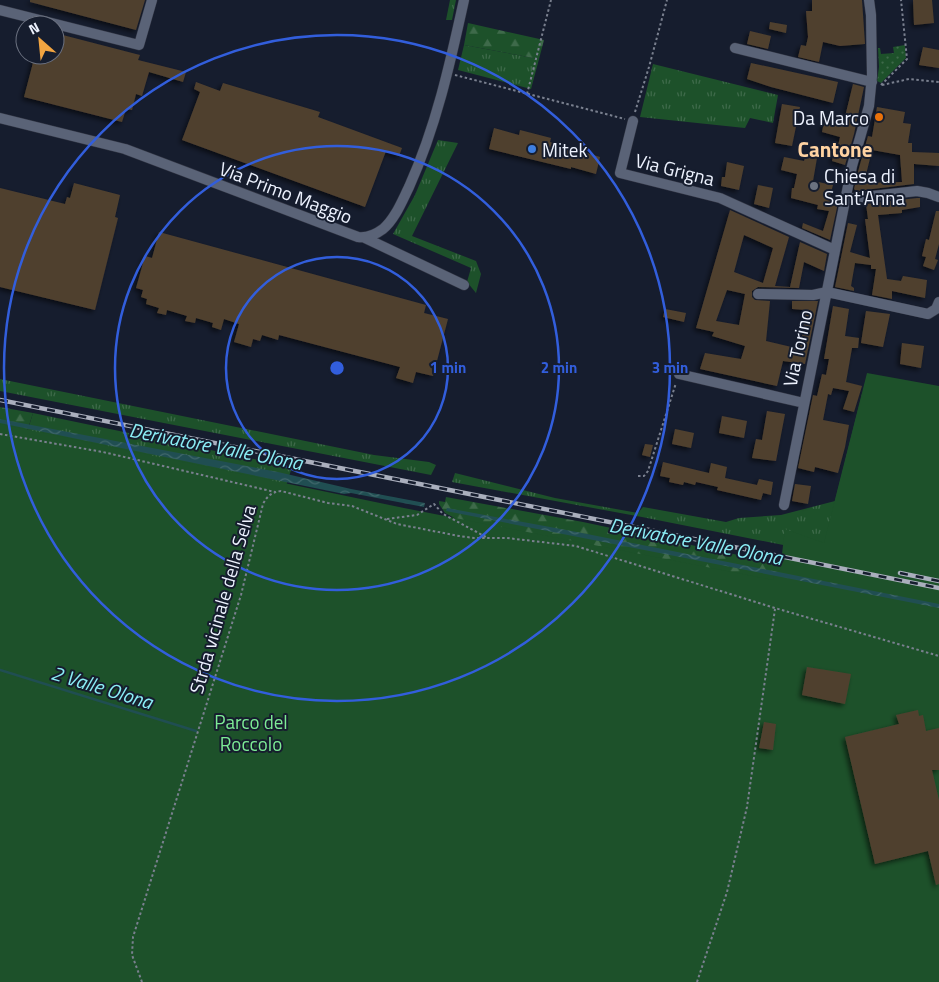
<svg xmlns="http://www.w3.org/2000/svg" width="939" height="982" font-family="'Titillium Web',sans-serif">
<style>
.grass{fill:url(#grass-tufts)}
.forest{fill:url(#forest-firs)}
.park{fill:#1d512a}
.garden{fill:url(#garden-dots)}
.water{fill:url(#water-waves)}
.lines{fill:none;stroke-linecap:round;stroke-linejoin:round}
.stream{stroke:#204e52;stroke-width:2.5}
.building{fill:#50402f;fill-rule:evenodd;filter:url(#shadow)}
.minor-casing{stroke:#323644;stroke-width:11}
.path{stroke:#7a808f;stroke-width:2;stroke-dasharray:2.5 2.5;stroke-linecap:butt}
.minor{stroke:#5a6377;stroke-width:10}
.rail-casing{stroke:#aaafbd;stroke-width:4.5}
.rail{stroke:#161d2e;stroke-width:2.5;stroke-dasharray:8;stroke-linecap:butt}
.ring{fill:none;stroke:#325edc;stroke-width:2.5}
.food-dot{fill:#e8710a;stroke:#161d2e;stroke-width:2}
.shop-dot{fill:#3f7fe0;stroke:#161d2e;stroke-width:2}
.worship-dot{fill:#6b7280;stroke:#161d2e;stroke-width:2}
.labels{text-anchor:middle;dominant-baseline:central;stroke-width:4;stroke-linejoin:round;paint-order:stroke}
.poi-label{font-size:19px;fill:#edf2fe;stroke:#161d2e;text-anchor:start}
.street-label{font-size:19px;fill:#edf2fe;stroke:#161d2e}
.park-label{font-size:19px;fill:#7deb95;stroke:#161d2e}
.water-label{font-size:20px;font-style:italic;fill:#8beef6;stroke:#161d2e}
.quarter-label{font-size:21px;font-weight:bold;fill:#ffd3a2;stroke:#161d2e}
.centre{fill:#325edc;stroke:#161d2e;stroke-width:2.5}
.ring-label{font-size:15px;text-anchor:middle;font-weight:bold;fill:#325edc;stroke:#161d2e;stroke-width:4;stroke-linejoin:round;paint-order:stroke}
</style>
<defs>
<pattern id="grass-tufts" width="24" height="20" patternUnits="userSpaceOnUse" patternTransform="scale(1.25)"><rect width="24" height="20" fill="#1d512a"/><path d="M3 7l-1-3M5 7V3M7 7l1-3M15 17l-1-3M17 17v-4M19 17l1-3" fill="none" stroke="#3e6a4a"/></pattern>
<pattern id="forest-firs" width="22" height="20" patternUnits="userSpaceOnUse" patternTransform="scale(1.25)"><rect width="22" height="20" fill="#1d512a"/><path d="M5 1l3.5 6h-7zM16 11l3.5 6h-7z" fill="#3e6a4a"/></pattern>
<pattern id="garden-dots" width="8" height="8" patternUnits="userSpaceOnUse" patternTransform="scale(1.25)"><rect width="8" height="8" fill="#1d512a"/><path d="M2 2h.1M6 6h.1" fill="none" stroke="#3e6a4a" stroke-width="1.8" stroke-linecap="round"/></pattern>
<pattern id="water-waves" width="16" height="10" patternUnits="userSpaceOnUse" patternTransform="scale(1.25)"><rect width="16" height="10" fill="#204e52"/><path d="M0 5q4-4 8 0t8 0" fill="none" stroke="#41686c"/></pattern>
<filter id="shadow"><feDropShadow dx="-2.5" dy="2.5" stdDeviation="2.5" flood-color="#0009"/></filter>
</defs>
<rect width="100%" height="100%" fill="#161d2e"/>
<path class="grass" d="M450,0h6l-4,20h-6z
M464,45l75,14 -8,30 -73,-19z
M653,64l125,31 -5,28 -23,-5 -5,10 -105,-11z
M438,140l20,3 -46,93 64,25 5,13 -5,19 -9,-11 4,-14 -78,-34 22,-39z
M0,379l374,76 55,7 7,3 -5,10 -431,-84z
M862,394l77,182 -297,-59 -190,-35 3,-9 100,25 83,15 5,-6 83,15 13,-4 42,-3 54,-14z
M33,413l259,54 -7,22 -259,-53z"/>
<path class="forest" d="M468,23l76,17 -5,19 -75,-14z
M0,407l33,6 -23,71 -10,-3z
M446,497l137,25 216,46 140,106 -456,-141 -38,-20 -6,-9v-3l6,1z"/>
<path class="park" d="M867,373l72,13v596h-939v-558l404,84 369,72 2,-8 5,-2 5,-41 39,14z"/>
<path class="garden" d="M905,45l1,13 -25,25 -4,-2 2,-14 -1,-19h2l1,6 13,-1 -1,-6z"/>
<path class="water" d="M0,419l278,53 73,17 74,14 -1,4 -73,-14 -7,1 -344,-71z
M447,508l130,24 362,72v4l-493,-97z"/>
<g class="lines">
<path class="stream" d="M0,670l196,61"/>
</g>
<path class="building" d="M30,0h115l-9,30 -106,-28z
M812,0h50l3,44 -25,2 -17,-4 -4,20 -21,-5 3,-12 5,1 2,-9 -2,-26h6z
M913,0h19l2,23 -20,2z
M770,22l17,3 -1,8 -17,-4z
M750,31l21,5 -3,13 -21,-5z
M55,33l81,21 4,1 -2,5 48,12 -3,10 -34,-10 -7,24 -6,-2 -4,16 -6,-1 -4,13 -98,-25 11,-42h20z
M923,47l16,3v18l-20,-3z
M751,63l87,19 -5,21 -62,-16 -24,-8z
M196,82l24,9 3,-8 97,29 -2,5 84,31 -3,8 -13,-5 -21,56 -183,-67 18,-48 -6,-3z
M853,84l11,3 -10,47 -9,31 -13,-4 2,-8 2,1 4,-17 -18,-5 2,-10 19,3z
M782,104l18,3 -8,39 -17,-3z
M877,107l28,5 -2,11 8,1 -3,19h4v9l27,1v13l-25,-2v20l-58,7 -2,-2 5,-21 9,-32 4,1zM872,150l28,5 2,27 -38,1z
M494,128l25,7 1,-5 31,8 -1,4 50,15 -4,17 -25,-7v2l-82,-20z
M806,155l11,3 -4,23 20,4 -3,11 9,2 -9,42 -28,-12 1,-5 20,8 6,-20 -12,-2 1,-4 -27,-7 1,-10h2l3,-14 -16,-4 3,-13 20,4z
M727,162l17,4 -5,24 -18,-4 1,-9h3z
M74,183l46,12 -5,22 3,1 -23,92 -95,-23v-99l65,16 2,-7 3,1z
M758,185l15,3 -4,20 -15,-4z
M917,198h3v9l-18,3v3l-24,2 9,64 14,2 2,-5 24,4 -2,18 -33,-7v8l-20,-4 4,-26h-5v-4l-16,-2 -4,23 3,2v3l-19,-4 13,-64 9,2 -7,27 20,6 -5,-39h3l-2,-15z
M730,210l59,27 -14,49 15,1 10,-45 27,12 -3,17 -20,-9 -5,26 -41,-1 -6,4v6l3,3 15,1 -4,40 34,8 6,-39 -14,-1v-8h26l-13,63 -22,-3 -6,25 -77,-17 5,-16 36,6 4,-13 -33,-10 2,-4 -18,-4zM744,235l29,13 -10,35 -29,-11zM727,290l18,4 -6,31 -23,-4z
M936,211h3v33l-4,15 3,1 -4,10 -11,-4 3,-9 -4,-1 4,-17 3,1z
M159,232l267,73 -2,8 24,6 -15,57 -17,-4 -3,11 -17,-5 4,-11 -121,-32 -1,5 -16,-5 -2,6 -7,-2 -2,8 -17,-5 5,-18 -15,-5 -3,11 -9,-3 1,-4 -17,-5 -1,5 -10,-2 2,-5 -20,-6 -1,5 -9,-2 2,-5 -13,-4 1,-5 -6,-2 2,-7 -7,-2 9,-32 7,2z
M833,306l16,3 -4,27 14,2 -1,10h-6l-6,34 16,4 -8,26 -11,-3 6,-18 -16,-3 -2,7 -3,-1 -5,26 26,5 -4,22 -7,26 -23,-6 -1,5 -16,-4 15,-73 4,1 5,-22 4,1 3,-16h-5z
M665,309l21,4 -2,9 -21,-5z
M866,311l24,3 -7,33 -22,-4z
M902,343l22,3 -3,22 -21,-4z
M767,411l18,3 -9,47 -24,-3 4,-19 6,1z
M722,416l25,5 -3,17 -25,-5z
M675,429l19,4 -3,15 -19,-4z
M645,444l8,1 -3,12 -8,-2z
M663,462l46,11 2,-10 16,4 -2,11 32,7 2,-6 14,3 -2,13 -8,-2 -2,7 -44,-10 1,-3 -22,-5 -1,3 -11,-3 -1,3 -14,-3 1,-4 -10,-2z
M795,484l16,2 -3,18 -16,-3z
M807,667l44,7 -6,30 -43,-9z
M918,710l1,6 4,-1 3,16 13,-3v42h-7l7,30v84l-3,1 -8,-34 -53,13 -30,-127 54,-13 -3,-9z
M764,722l12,2 -3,26 -14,-2z"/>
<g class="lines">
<defs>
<path id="minor" d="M0,10l139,35 13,-45
M735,48l137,34
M0,118l125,31 233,88c9,1 17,-2 25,-8 12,-10 19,-28 26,-42 27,-60 41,-123 55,-187
M633,121l-13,52 100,25 115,52
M846,199l71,-8 11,2 11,4
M365,238l99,47
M758,294l55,1 14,-3 101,22 8,-5 3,-7
M679,374l125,29
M784,505l68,-339 17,-60 3,-30 -1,-61 -2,-15"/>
</defs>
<use href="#minor" class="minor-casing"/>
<path class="path" d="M455,75l170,44
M881,85l26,-26 -6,-59
M882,85l27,-6 30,3
M527,94l24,-94
M635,112l14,-45 18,-67
M0,434l103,18 172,40
M638,476h6l4,-5 28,-88
M387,519l30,-4 17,-11 9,10 43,23
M142,982l-10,-27 1,-18 108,-342 22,-91c4,-8 9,-12 18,-13l47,12 24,3 45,18 62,12 15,2h33l69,8 199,62 164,48
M697,982l30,-90 20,-85 28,-198"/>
<use href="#minor" class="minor"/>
<defs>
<path id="rail" d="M0,400l939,188
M900,573l39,8"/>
</defs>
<use href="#rail" class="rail-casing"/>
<use href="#rail" class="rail"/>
</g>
<g class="ring">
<circle cx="337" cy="368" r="111"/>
<circle cx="337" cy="368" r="222"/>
<circle cx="337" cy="368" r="333"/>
</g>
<circle class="food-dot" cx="879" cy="117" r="5"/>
<circle class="shop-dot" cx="532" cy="149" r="5"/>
<circle class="worship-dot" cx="814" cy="186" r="5"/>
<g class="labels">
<g class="poi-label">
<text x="869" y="117" text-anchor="end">Da Marco</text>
<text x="542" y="149">Mitek</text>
<text x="824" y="175">Chiesa di<tspan x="824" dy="22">Sant'Anna</tspan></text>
</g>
<g class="street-label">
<text transform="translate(675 169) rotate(14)">Via Grigna</text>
<text transform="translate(286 192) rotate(21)">Via Primo Maggio</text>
<text transform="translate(797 348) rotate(-78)">Via Torino</text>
<text transform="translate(222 599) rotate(-74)">Strda vicinale della Selva</text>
</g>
<g class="park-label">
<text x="251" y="721">Parco del<tspan x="251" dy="22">Roccolo</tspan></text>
</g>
<g class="water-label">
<text transform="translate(216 446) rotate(11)">Derivatore Valle Olona</text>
<text transform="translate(696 541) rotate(11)">Derivatore Valle Olona</text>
<text transform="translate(102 687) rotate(17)">2 Valle Olona</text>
</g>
<g class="quarter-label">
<text x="835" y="149">Cantone</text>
</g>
</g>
<circle cx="337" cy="368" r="8" class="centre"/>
<g class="ring-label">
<text x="448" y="373">1 min</text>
<text x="559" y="373">2 min</text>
<text x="670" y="373">3 min</text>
</g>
<g transform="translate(40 40) rotate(333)"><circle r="24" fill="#161d2e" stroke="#6c7281"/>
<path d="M0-4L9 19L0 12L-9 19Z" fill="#f2a541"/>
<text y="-8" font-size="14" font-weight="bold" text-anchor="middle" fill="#edf2fe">N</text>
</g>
</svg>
